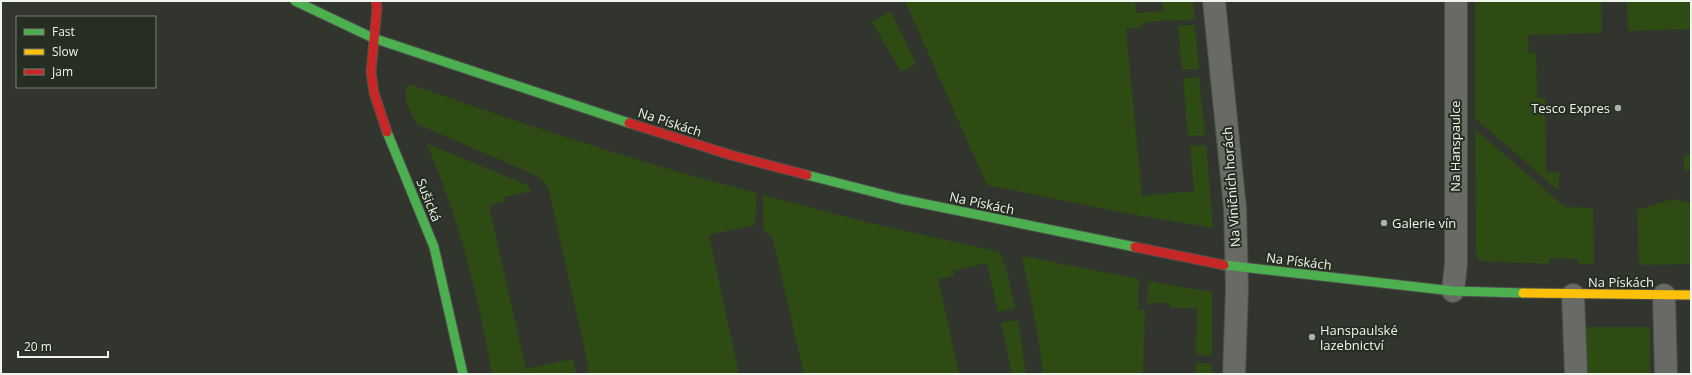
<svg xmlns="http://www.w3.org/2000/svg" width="1692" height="375" font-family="'Open Sans',sans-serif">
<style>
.grass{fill:#2e4b14}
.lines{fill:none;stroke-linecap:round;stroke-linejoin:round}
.street-casing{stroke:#4d504a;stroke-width:24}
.fast-casing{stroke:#4d504a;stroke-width:11}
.slow-casing{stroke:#4d504a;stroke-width:11}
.jam-casing{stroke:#4d504a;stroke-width:11}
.street{stroke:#676a65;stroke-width:22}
.fast{stroke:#4caf50;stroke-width:9}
.slow{stroke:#ffc107;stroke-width:9}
.jam{stroke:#c62828;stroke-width:9}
.poi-dot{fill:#acb1aa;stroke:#262e22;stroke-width:1.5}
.labels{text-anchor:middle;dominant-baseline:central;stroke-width:4;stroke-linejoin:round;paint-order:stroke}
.poi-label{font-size:13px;fill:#eff4ec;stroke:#262e22;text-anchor:start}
.street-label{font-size:13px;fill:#eff4ec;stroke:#262e22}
</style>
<rect width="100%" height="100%" fill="#31352e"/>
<path class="grass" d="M905,1h230l1,12 27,-2 -1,-10h31l2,18 -24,2v-1l-29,3v4l-16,2 16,167 52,-5 -4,-45 16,-1 7,83 -94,-16 -132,-27z
M1475,1h126l1,32 -74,2 1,18h7l1,45h8l1,75 13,-1v19l-84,-73z
M1627,1h64v28l-63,2z
M891,11l25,53 -15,8 -29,-50z
M1195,25l4,44 -17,1 -4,-44z
M1199,77l6,58 -17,1 -5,-57z
M409,84c115,40 230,79 348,109l-2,32 -46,10 30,139h-151l-1,-5 2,-1 -41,-181 -7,-8 -8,-5 -116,-50c-6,-11 -17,-29 -8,-40z
M1475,129l90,78 28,1 1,56h-15l-1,-5 -29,-1v6l-66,-3 -4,-1 -3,-7z
M426,143l101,42 5,6 -28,6 1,4 -16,5 37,163 47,-10 3,15h-84c-14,-79 -33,-158 -66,-231z
M1684,155h7v14l-7,2z
M763,195l107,28 130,29 8,24 7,32 -17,4 -11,-49 -34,8 1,5 -16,3 21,95h-155l-32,-138 -6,-3 -3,-5z
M1673,199l18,4v61l-50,1 -2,-3 -2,-52z
M1022,256l117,23 -1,31h7l-2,64h-100l-6,-44z
M1148,281l64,11v64l-16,-1 1,-47h-27v-5h-23z
M1018,320l8,54h-14l-11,-51z
M1583,327h67v47h-67z
M1196,363l16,1v10h-17z"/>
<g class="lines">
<defs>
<path id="street" d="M1214,1l21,207 2,81 -3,85
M1453,291l3,-27v-263
M1573,295l3,79
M1664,295l2,79"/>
<path id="fast" d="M295,1l78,37 256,85
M387,132l47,115 29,127
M807,175l94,24 234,48
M1224,265l229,26 70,2"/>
<path id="slow" d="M1523,293l168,2"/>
<path id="jam" d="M376,1l1,7 -6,64 3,21 13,39
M629,123l105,33 73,19
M1135,247l89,18"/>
</defs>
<use href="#street" class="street-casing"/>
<use href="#fast" class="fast-casing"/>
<use href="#slow" class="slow-casing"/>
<use href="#jam" class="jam-casing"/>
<use href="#street" class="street"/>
<use href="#fast" class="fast"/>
<use href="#slow" class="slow"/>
<use href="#jam" class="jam"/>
</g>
<g class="poi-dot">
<circle cx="1618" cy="108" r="4"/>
<circle cx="1384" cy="223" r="4"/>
<circle cx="1312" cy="337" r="4"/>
</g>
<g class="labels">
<g class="poi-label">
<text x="1610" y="108" text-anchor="end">Tesco Expres</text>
<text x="1392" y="223">Galerie vín</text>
<text x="1320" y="330">Hanspaulské<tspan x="1320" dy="15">lazebnictví</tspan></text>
</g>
<g class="street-label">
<text transform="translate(670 122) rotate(18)">Na Pískách</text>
<text transform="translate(1455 146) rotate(-90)">Na Hanspaulce</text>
<text transform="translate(1231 187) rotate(-94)">Na Viničních horách</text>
<text transform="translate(429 200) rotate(68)">Sušická</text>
<text transform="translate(982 203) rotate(12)">Na Pískách</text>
<text transform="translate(1299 261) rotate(7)">Na Pískách</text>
<text x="1621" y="282">Na Pískách</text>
</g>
</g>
<rect width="1692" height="375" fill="none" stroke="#eff4ec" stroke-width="4"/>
<rect x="16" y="16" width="140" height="72" fill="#262e22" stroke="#767d73"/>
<rect x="24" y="29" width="20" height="6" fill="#4caf50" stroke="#767d73"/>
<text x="52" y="36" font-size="12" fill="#eff4ec">Fast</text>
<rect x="24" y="49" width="20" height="6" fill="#ffc107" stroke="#767d73"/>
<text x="52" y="56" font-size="12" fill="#eff4ec">Slow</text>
<rect x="24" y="69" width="20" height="6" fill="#c62828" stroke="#767d73"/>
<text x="52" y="76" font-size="12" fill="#eff4ec">Jam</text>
<path d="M18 351v6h90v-6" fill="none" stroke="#eff4ec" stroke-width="2"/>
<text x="24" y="351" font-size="12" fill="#eff4ec" stroke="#262e22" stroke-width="3" paint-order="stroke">20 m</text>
</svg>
